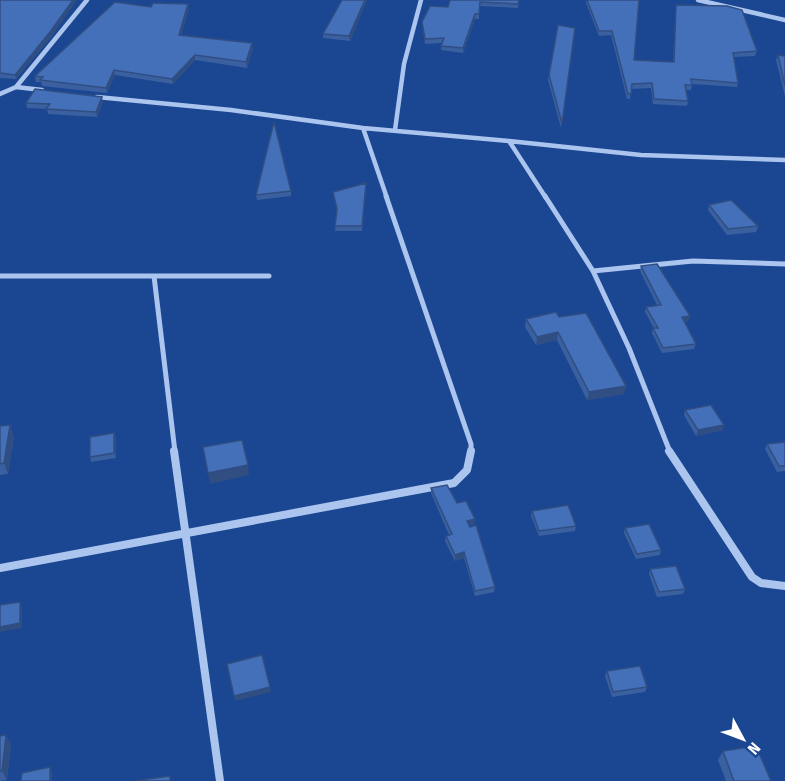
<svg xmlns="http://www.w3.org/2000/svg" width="785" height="781" font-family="'Fira Sans Condensed',sans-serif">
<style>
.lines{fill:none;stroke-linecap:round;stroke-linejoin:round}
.minor-far2{stroke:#abc5ef;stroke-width:4.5}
.minor-far1{stroke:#abc5ef;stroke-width:5}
.minor{stroke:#abc5ef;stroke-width:8}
.wall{fill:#3a609f}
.shaded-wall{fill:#304e82}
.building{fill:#4470b9;stroke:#304e82;stroke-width:1.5}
</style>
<rect width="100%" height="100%" fill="#1b4792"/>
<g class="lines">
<path class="minor-far2" d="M698,0l87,20
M16,87l26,3
M0,94l16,-7 71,-87
M97,97l134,13 132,18 146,13 37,57
M363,128l24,70
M395,130l9,-66 17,-64
M509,141l132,14 144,5"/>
<path class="minor-far1" d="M386,196l85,248v8
M545,196l48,75 100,-10 92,3
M593,271l36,77 41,104
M0,276h269
M154,276l21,176"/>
<path class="minor" d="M174,451l46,330
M669,451l83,126 9,6 24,3
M0,568l454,-85 13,-13 4,-19"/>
</g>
<path class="wall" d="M0,0l52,36 -36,43 -16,-1z
M342,0h25l-17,41 -27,-3v-4z
M450,0h69l-1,8 -39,-2v13h-4l-12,34 -22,-3 1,-7 -17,1 -3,-22 26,-15z
M587,0h52l-5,60 39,2 3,-57 81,46 -2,5 -21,1 4,26 -1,4 -45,-3 -1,6h-5l2,11 -1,5 -34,-2 -2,-16 -20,1 -1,10h-3l-16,-64 -12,1 -13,-33z
M151,7l38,2 -8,26 72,13 -6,20 -52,-8 -22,24 -58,-9 -8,18 -65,-7 -1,-4h-5l-1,-6z
M558,25l17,3 -14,100 -13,-48z
M778,55l7,1v40l-9,-36z
M103,102l-6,15 -49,-3 -1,-5 -20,-1 -1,-5z
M366,188l-4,43h-27l2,-19 -4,-20z
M291,191v5l-34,4 -1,-5z
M709,205l49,21 -2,6 -29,3 -19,-25z
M641,266l48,55 -5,1 12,22 -2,5 -32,4 -10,-20 1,-5h1l-9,-16 1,-5 11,-2 -17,-34z
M559,317l65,77 -37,6 -30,-60 -21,5 -11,-18 1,-8z
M685,410l38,20 -27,6 -12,-21z
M0,426l14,10 -6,38 -8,1z
M114,433l2,6v19l-25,4 -1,-5z
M785,442v29l-8,1 -12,-23 2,-5z
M431,488l26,15 18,16 -1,5 -5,1 26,62 -1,5 -19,4 -11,-38 -9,3 -10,-20 1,-5 3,-1 -18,-42z
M532,511l44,15 -1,5 -36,5 -8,-20z
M625,528l36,22 -1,5 -24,4 -12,-26z
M650,569l35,20 -2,5 -26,3 -8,-23z
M607,671l40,16 -2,5 -33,5 -7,-21z
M0,736l11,8 -4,36 -7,1z
M723,751l48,30h-45l-8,-21z"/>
<path class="shaded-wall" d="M73,0h4l-25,36 -36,43 -1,-4z
M365,0h2l-17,41 -1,-5z
M188,4l1,5 -9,31 -1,-5z
M475,14v5l-12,34v-5z
M252,43l1,5 -6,20 -1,-6z
M195,55v5l-22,24 -1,-5z
M114,70l1,5 -8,18 -1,-5z
M102,97l1,5 -6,15 -1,-5z
M690,316l-1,5 -9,2 2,-6z
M558,332l-1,8 -21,5 1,-8z
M626,386l-2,8 -37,6 2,-8z
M10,425l4,11 -6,38 -4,-11z
M724,425l-1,5 -27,6 2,-6z
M114,433l2,6v19l-2,-5z
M248,465l1,10 -39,9 -2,-11z
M475,519l-1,5 -8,2 1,-5z
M464,552v6l-9,3v-6z
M20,602l2,5v21l-22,4v-5z
M270,687l1,5 -36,9 -1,-5z
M6,735l5,9 -4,36 -5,-9z
M50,767l2,5v9h-2z"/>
<path class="building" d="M0,0h73l-23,32 -35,43 -15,-2z
M342,0h23l-16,36 -26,-2z
M450,0h69l-1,4 -38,-2 -1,12h-4l-12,34 -22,-2 3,-8 -19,1 -3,-17 8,-16 18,1z
M587,0h52l-5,60 40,2 2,-57 51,1 15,4 15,41 -24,2 5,30 -47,-4 1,6h-7l3,16 -34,-2 -2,-16 -20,1 -1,10h-3l-16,-63h-13z
M115,2l36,5 2,-4 35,1 -9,31 73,8 -6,19 -51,-7 -23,24 -58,-9 -8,18 -66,-8 3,-3 -8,-1z
M558,25l17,3 -13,95 -13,-48z
M778,55l7,1v30z
M35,89l67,8 -6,15 -50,-3 4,-5 -24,-1z
M274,122l17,69 -35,4z
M366,183l-4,43h-27l2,-17 -4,-17z
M731,200l27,26 -30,3 -19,-24z
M657,264l33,52 -8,1 14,27 -33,4 -10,-20h5l-12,-21 15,-2 -20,-39z
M556,312l3,5 27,-4 40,73 -37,6 -31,-60 -21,5 -11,-18z
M711,405l13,20 -26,5 -13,-20z
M10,425l-6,38 -4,1v-38z
M114,433v20l-24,4v-20z
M242,440l6,25 -40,8 -5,-26z
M785,442v24h-6l-12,-22z
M447,485l10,18 9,-2 9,18 -8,2 3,6 6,-2 19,62 -20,4 -11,-39 -9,3 -9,-19 6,-2 -21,-46z
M568,505l8,21 -37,5 -7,-20z
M649,524l12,26 -24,4 -12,-26z
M676,566l9,23 -26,3 -9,-23z
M20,602v21l-20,4v-22z
M262,655l8,32 -36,9 -7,-32z
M640,666l7,21 -34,5 -6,-21z
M6,735l-4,36h-2v-35z
M756,746l15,35h-37l-11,-30z
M50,767v14h-29l1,-8z
M170,776v5h-36z"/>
<g transform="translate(743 739) rotate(131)" stroke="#1b4792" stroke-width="4.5" paint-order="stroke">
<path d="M0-4.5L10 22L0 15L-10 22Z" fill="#ffffff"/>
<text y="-9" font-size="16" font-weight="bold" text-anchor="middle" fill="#ffffff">N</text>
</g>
</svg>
